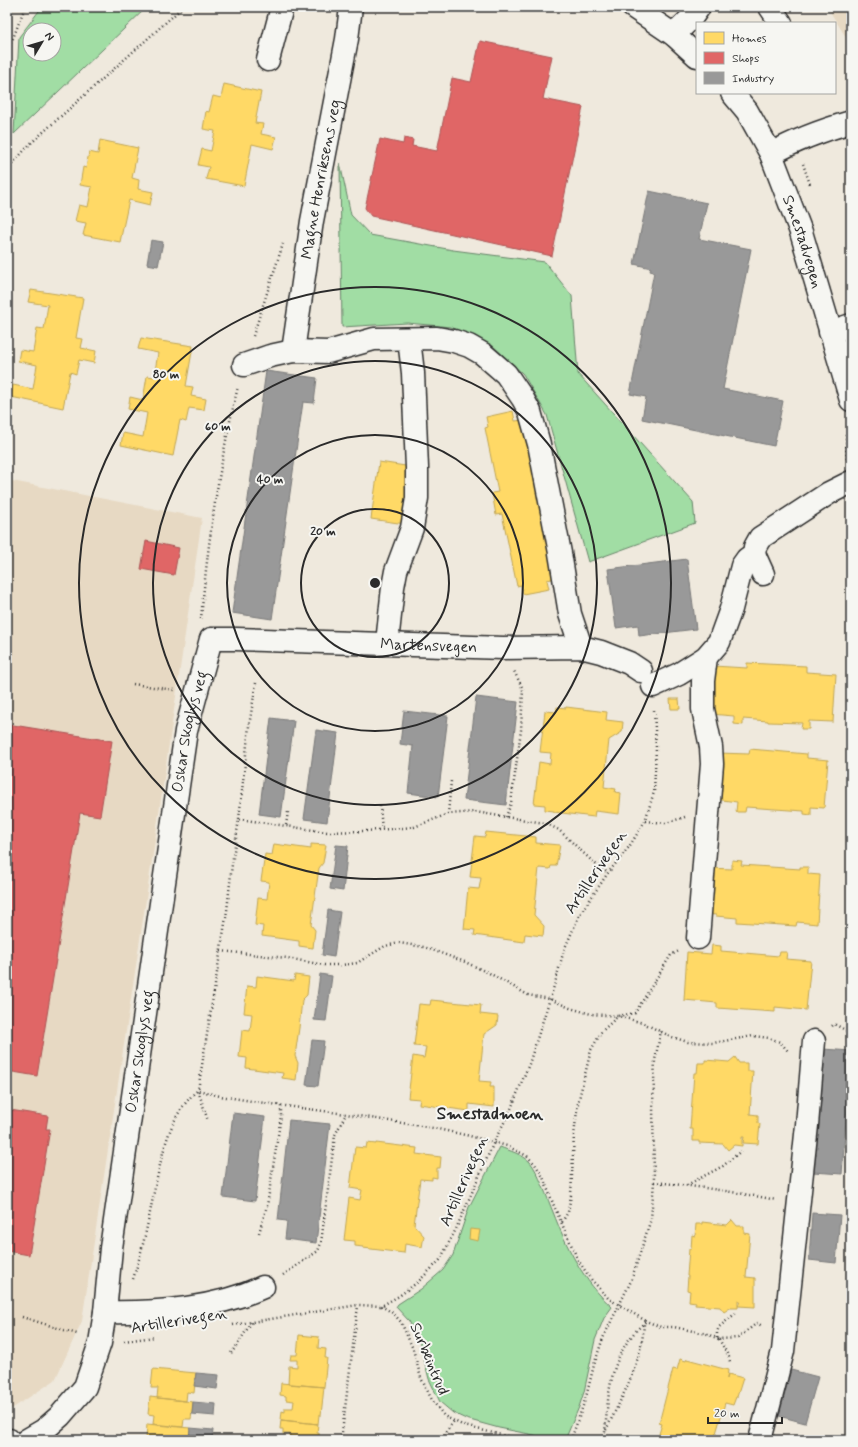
<svg xmlns="http://www.w3.org/2000/svg" width="858" height="1447" font-family="Mynerve,sans-serif">
<style>
.built{fill:#e7d9c3}
.green{fill:#a1dda4;stroke:#668468;fill-rule:evenodd}
.homes{fill:#ffd966;stroke:#bfa554}
.shops{fill:#e06666;stroke:#aa5454}
.industry{fill:#999;stroke:#787878}
.lines{fill:none;stroke-linecap:round;stroke-linejoin:round}
.minor-casing{stroke:#2b2b2b;stroke-width:25}
.path{stroke:#2b2b2b;stroke-width:2.5;stroke-dasharray:1 3;stroke-linecap:butt}
.minor{stroke:#f6f6f2;stroke-width:22}
.ring{fill:none;stroke:#2b2b2b;stroke-width:2}
.labels{text-anchor:middle;dominant-baseline:central;stroke-width:4;stroke-linejoin:round;paint-order:stroke}
.street-label{font-size:16px;fill:#2b2b2b;stroke:#f6f6f2}
.neighbourhood-label{font-size:17px;font-weight:bold;fill:#2b2b2b;stroke:#f6f6f2}
.centre{fill:#2b2b2b;stroke:#f6f6f2;stroke-width:2}
.ring-label{font-size:12px;text-anchor:middle;font-weight:bold;fill:#2b2b2b;stroke:#f6f6f2;stroke-width:4;stroke-linejoin:round;paint-order:stroke}
</style>
<rect width="100%" height="100%" fill="#efe9dd"/>
<filter id="ink" filterUnits="userSpaceOnUse"><feTurbulence type="fractalNoise" baseFrequency=".025" numOctaves="2"/><feDisplacementMap in="SourceGraphic" scale="8" xChannelSelector="R" yChannelSelector="G"/><feConvolveMatrix kernelMatrix="1 2 1 2 8 2 1 2 1" color-interpolation-filters="sRGB"/></filter>
<g filter="url(#ink)">
<path class="built" d="M827,7h24v38z
M7,480l195,38 -47,322 -73,481 -27,59 -48,32z"/>
<path class="green" d="M42,7h105l-133,127 5,-97zM30,30h24v24h-24z
M340,163l11,52 19,20 83,15 92,12 27,34 6,78 115,128 2,21 -107,39 -41,-147 -24,-41 -31,-29 -41,-18 -44,-4 -65,4z
M500,1147c10,4 22,7 30,15 8,9 18,38 23,50 14,36 30,69 59,95l-8,11 -9,22 -11,52 -5,15 -14,33h-20l-11,-5 -35,-7 -33,-9 -13,-6 -13,-11 -11,-23 -10,-39 -10,-19 -13,-14 2,-3 23,-15 22,-19 10,-15 16,-48z"/>
<path class="homes" d="M224,84l37,8 -6,31 8,1 -2,10 15,3 -3,12 -21,-5 -8,42 -38,-7 3,-12 -11,-2 4,-16 9,2 4,-20 -12,-2 3,-18 3,1 4,-16 8,2z
M100,140l38,8 -6,30 7,2 -1,9 15,3 -3,13 -21,-5 -9,42 -37,-7 3,-12 -11,-2 4,-16 9,2 4,-20 -12,-2 3,-18 3,1 3,-16 9,2z
M31,290l52,8 -7,40 7,1 -2,9 15,3 -2,12 -15,-3 -3,14 -6,-2 -7,36 -52,-11 2,-12 20,4 4,-24 -19,-4 2,-11 13,2 4,-24 7,1 4,-24 -20,-3z
M141,338l52,8 -7,40 7,1 -2,9 15,3 -2,11 -15,-2 -3,14 -6,-2 -7,36 -52,-11 2,-12 20,4 4,-24 -19,-4 2,-12 13,3 4,-24 7,1 4,-24 -20,-4z
M513,411l2,10 8,-1 33,158 -9,2 2,9 -26,5 -2,-9 -4,1 -15,-72 -6,1 -4,-22 6,-1 -13,-64 3,-1 -2,-10z
M379,462l33,5 -7,57 -34,-5z
M747,663l59,3v6l30,2 -3,48 -24,-1v8h-8l1,-6 -34,-1v-1l-25,-2v6l-9,-1v-8l-24,-2 3,-48 34,2z
M670,699h9l1,10h-9z
M557,707l9,1v-1l41,5 -1,8 17,2 -1,10 -13,8 -5,47 12,2 -1,3 6,1 -2,21 -24,-3 -1,6 -40,-5v-1l-9,-1v-5l-11,-1 5,-42 11,2 1,-11 -11,-1 5,-41 11,1z
M750,749l57,5v4l21,2 -4,48 -13,-1v8l-7,-1v-3l-58,-4 -1,5h-9l1,-10 -22,-3 3,-46 31,1z
M486,832l50,5v6l24,2 -4,21h-5l-1,3 -11,-1 -5,47 10,11 -1,10 -18,-2 -1,8 -50,-7 1,-5 -11,-1 4,-41 11,1 2,-11 -11,-1 5,-41 10,1z
M274,844l37,5v-5l15,1 -3,18 -4,5 -8,57 4,5 -2,18 -14,-2v-5l-37,-5 1,-10 -8,-1 3,-27 9,1 2,-17 -8,-1 4,-27 7,1z
M732,860l10,1 -1,4 59,4v-2h8v7l12,1 -3,49 -20,-2 -1,4 -59,-4v-4l-21,-2v-1l-10,-1 2,-46 24,1z
M712,945l9,1v5l58,5 1,-4h7l-1,7 25,2 -5,49 -31,-3v5l-58,-4v-5l-33,-3 3,-48 24,2z
M295,975l14,2 -2,18 -5,5 -3,28 -4,28 3,7 -2,17 -14,-2 1,-5 -37,-5 1,-10 -8,-1 3,-27 8,1 2,-17 -8,-1 3,-27 9,1 1,-11 37,5z
M431,1000l50,5 -1,9 18,2 -1,9 -13,9 -5,47 12,1 -1,5h4v20l-25,-3v7l-50,-7 1,-5 -12,-1 5,-42 11,2 2,-11 -12,-1 5,-42 11,1z
M735,1057l4,6h8v8h6l-3,43 8,1v8l2,1 -2,20 -15,-1 1,-6h-2v9l-8,-1 -6,5 -5,-6 -24,-1v-2h-6v-12h-3l4,-56h3l1,-10h7v-3l24,2z
M367,1143l9,1v-1l41,5 -1,6 25,3 -1,11h-3v10l-5,-1v3l-12,-1 -6,46 10,11 -2,11 -17,-3 -1,9 -41,-5v-1l-8,-1v-5l-11,-1 5,-42 11,2 2,-10 -12,-2 5,-41 11,1z
M732,1220l5,6h7v7l6,1 -4,43 9,1v29l-17,-1 2,-5 -2,-1v8h-8l-6,4 -4,-5 -25,-2 1,-3 -7,-1 1,-10 -3,-1 1,-14h-1l2,-27h2l1,-14 3,1 1,-12h6v-2l25,3z
M470,1229l10,1 -2,11 -9,-2z
M299,1335l20,2 -1,11 8,1 -1,9h2l-3,29 -36,-3 1,-18 8,1v-7h-7l1,-5h6z
M680,1359l6,2 1,-2 41,11 -1,9 1,-5 15,4 -6,19h-1l-3,8 -8,-2 -11,37h-45l-4,-1v-3l-6,-2 3,-10 -3,-1 14,-54 4,1z
M153,1369l43,4 -2,20 -7,-1 -1,9 -29,-3 1,-10h-7z
M281,1383l43,4 -3,28h-2l-1,9 -37,-4 1,-9 3,1v-4h8l1,-7 -8,-1v-4l-6,-1z
M150,1397l43,5 -2,17h-7l-1,8 -30,-3 1,-9 -6,-1z
M281,1420l37,4 -1,9h2v7h-30l1,-6h-7v-5h-3z
M147,1424l43,4 -1,12h-43z"/>
<path class="shops" d="M480,41l72,15 -9,43 40,8 -31,149 -181,-40 -6,-8 15,-69 23,5 1,-6 9,2 -1,6 25,5 15,-73 19,4z
M146,541l33,7 -5,27 -33,-6z
M7,724l105,17 -12,75 -20,-3 -43,263 -30,-5z
M10,1110l38,6 -2,13h4l-21,126 -22,-4v-132l2,1z"/>
<path class="industry" d="M649,191l58,12 -8,36 52,10 -28,140 60,12 -9,45 -132,-27 4,-22 -16,-3 24,-122 -4,-1 1,-3 -17,-4z
M151,240l12,2 -5,24 -11,-2z
M266,371l51,7 -3,25 -11,-1 -31,217 -40,-6z
M687,559l9,70 -57,7 -1,-11 -22,3 -8,-59z
M476,697l42,5 -12,103 -42,-5z
M404,711l44,5 -10,81 -30,-4 5,-47 -13,-2z
M271,718l23,3 -13,96 -22,-3z
M316,730l22,3 -11,89 -23,-3z
M336,845l12,1 -5,45 -13,-2z
M328,910l12,2 -6,45 -12,-2z
M320,974l12,2 -6,45 -12,-1z
M312,1040l12,1 -6,45 -12,-1z
M823,1049l28,2 -9,123 -29,-2z
M233,1113l32,4 -10,84 -32,-4z
M289,1120l41,4 -14,119 -31,-4 2,-18 -9,-1z
M812,1213l28,2 -4,48 -27,-3z
M791,1370l27,7 -13,46 -26,-7z
M196,1373l23,2 -2,14 -23,-3z
M193,1402l23,2 -1,12 -23,-2z
M190,1428l23,2 -1,10h-23z"/>
<g class="lines">
<defs>
<g id="minor">
<path d="M633,7l41,28 23,21"/>
<path d="M770,7l11,16"/>
<path d="M674,35l18,-18 7,-10"/>
<path d="M268,60l14,-53"/>
<path id="s1" d="M732,93l15,18 24,43 30,78 50,168"/>
<path d="M771,154c25,-14 52,-24 80,-32"/>
<path d="M830,332l21,-7"/>
<path id="s2" d="M293,351l19,-130 35,-182 4,-32"/>
<path d="M244,365l26,-9 23,-5 35,1 46,-13 63,-1 17,3 15,5 14,8 23,20 17,25 7,13 9,32 21,109 10,61 11,33"/>
<path d="M754,554l9,20"/>
<path d="M387,643l6,-56 3,-16 16,-43 5,-30v-30l-4,-95 -4,-34"/>
<path d="M653,686l26,-12 27,-17 13,-15 12,-33 11,-43 5,-7 7,-5 1,-7 5,-9 69,-45 22,-11"/>
<path d="M698,938l14,-174 -1,-17 -8,-38v-28l3,-24"/>
<path d="M105,1312c53,1 109,-3 158,-25"/>
<path d="M7,1440h2"/>
<path id="s3" d="M27,1440l17,-10 16,-14 25,-29 15,-44 5,-31 6,-64 75,-517 25,-92h25l267,9 78,-1 20,5 28,11 12,8"/>
<path d="M760,1440l23,-89 24,-226 7,-84"/>
</g>
</defs>
<use href="#minor" class="minor-casing"/>
<path class="path" d="M7,54l18,-47
M803,164l7,20
M7,170l23,-26 153,-137
M253,336l30,-92
M847,459l-1,-25 5,-2
M201,619c7,-77 18,-156 37,-232
M256,683l-7,43 -10,93 -7,45 -5,47 -29,179 22,6 51,8 75,10 87,14 37,8 37,10 20,10 8,8 8,13 11,29 24,54 12,18 19,21 37,22 15,6h13l33,7 12,5 19,-1 19,-15 5,3
M133,684l41,6
M380,806l2,24
M448,814l3,-33
M506,817l5,-14 10,-73 2,-41 -9,-18
M239,819l88,13 39,-1 48,-4 34,-13 27,-2 31,5 39,6 14,7 35,33 14,10
M645,821l21,2 19,-6
M286,825l2,-13
M221,951l66,7 37,7h18l15,-2 28,-17 14,-3 25,4 41,15 24,11 39,22 22,4 20,9 21,6 27,2 25,7 29,14 16,5 25,1 40,-7 16,2 11,4 8,9
M832,1026l2,-2 17,9
M654,1182c41,4 82,10 122,18
M687,1185l36,-19 18,-15
M562,1222l6,-10 3,-17 3,-60 4,-32 13,-53 11,-19 16,-15 17,-3 36,-58 8,-4
M259,1233l8,-27 14,-90v-11
M283,1275l35,-24 3,-8 14,-108 11,-21
M133,1279c10,-30 16,-61 22,-92 6,-26 11,-54 25,-76 5,-8 11,-15 18,-21l10,31
M381,1306l12,7 8,9 12,27 8,29 11,22 12,16 20,10 59,14
M22,1317l55,17
M233,1325l125,-20 23,1 18,-10 19,-14 22,-22 16,-31 38,-87 17,-33 18,-45 26,-81 9,-33 16,-36 28,-41 21,-26 16,-26 9,-29 2,-44 -2,-38
M717,1338v-6l2,-5 17,-14
M719,1339l10,18 1,5
M124,1341l31,-4
M231,1353c8,-9 13,-20 21,-31
M606,1430c17,-35 36,-68 38,-107
M341,1440l17,-134
M444,1440l2,-8 8,-11
M571,1440l15,-43 8,-32 9,-27 28,-57 20,-62 3,-37 -1,-79 2,-43 6,-29
M603,1440l2,-8c3,-33 4,-67 26,-95 4,-6 10,-11 15,-16"/>
<use href="#minor" class="minor"/>
</g>
</g>
<g class="ring">
<circle cx="375" cy="583" r="74"/>
<circle cx="375" cy="583" r="148"/>
<circle cx="375" cy="583" r="222"/>
<circle cx="375" cy="583" r="296"/>
</g>
<g class="labels">
<g class="street-label">
<text stroke="none"><textPath href="#s2" startOffset="174">Magne Henriksens veg</textPath></text>
<text stroke="none"><textPath href="#s1" startOffset="166">Smestadvegen</textPath></text>
<text stroke="none"><textPath href="#s3" startOffset="1057">Martensvegen</textPath></text>
<text stroke="none"><textPath href="#s3" startOffset="744">Oskar Skoglys veg</textPath></text>
<text transform="translate(596 872) rotate(-56)">Artillerivegen</text>
<text stroke="none"><textPath href="#s3" startOffset="420">Oskar Skoglys veg</textPath></text>
<text transform="translate(464 1181) rotate(-66)">Artillerivegen</text>
<text transform="translate(179 1321) rotate(-9)">Artillerivegen</text>
<text transform="translate(429 1359) rotate(67)">Surbeintrud</text>
</g>
<g class="neighbourhood-label">
<text x="490" y="1114">Smestadmoen</text>
</g>
</g>
<circle cx="375" cy="583" r="6" class="centre"/>
<g class="ring-label">
<text x="166" y="378">80 m</text>
<text x="218" y="430">60 m</text>
<text x="270" y="483">40 m</text>
<text x="323" y="535">20 m</text>
</g>
<rect width="858" height="1447" fill="none" stroke="#f6f6f2" stroke-width="24"/>
<rect x="12" y="12" width="834" height="1423" fill="none" stroke="#2b2b2b" stroke-width="1.5" filter="url(#ink)"/>
<rect x="696" y="22" width="140" height="72" fill="#f6f6f2" stroke="#a5a5a2"/>
<rect x="704" y="32" width="20" height="12" fill="#ffd966" stroke="#a5a5a2"/>
<text x="732" y="42" font-size="12" fill="#2b2b2b">Homes</text>
<rect x="704" y="52" width="20" height="12" fill="#e06666" stroke="#a5a5a2"/>
<text x="732" y="62" font-size="12" fill="#2b2b2b">Shops</text>
<rect x="704" y="72" width="20" height="12" fill="#999999" stroke="#a5a5a2"/>
<text x="732" y="82" font-size="12" fill="#2b2b2b">Industry</text>
<g transform="translate(42 42) rotate(52)"><circle r="19" fill="#f6f6f2" stroke="#a5a5a2"/>
<path d="M0-3L7 15L0 10L-7 15Z" fill="#2b2b2b"/>
<text y="-6" font-size="11" font-weight="bold" text-anchor="middle" fill="#2b2b2b">N</text>
</g>
<path d="M708 1417v6h74v-6" fill="none" stroke="#2b2b2b" stroke-width="2"/>
<text x="714" y="1417" font-size="12" fill="#2b2b2b" stroke="#f6f6f2" stroke-width="3" paint-order="stroke">20 m</text>
</svg>
